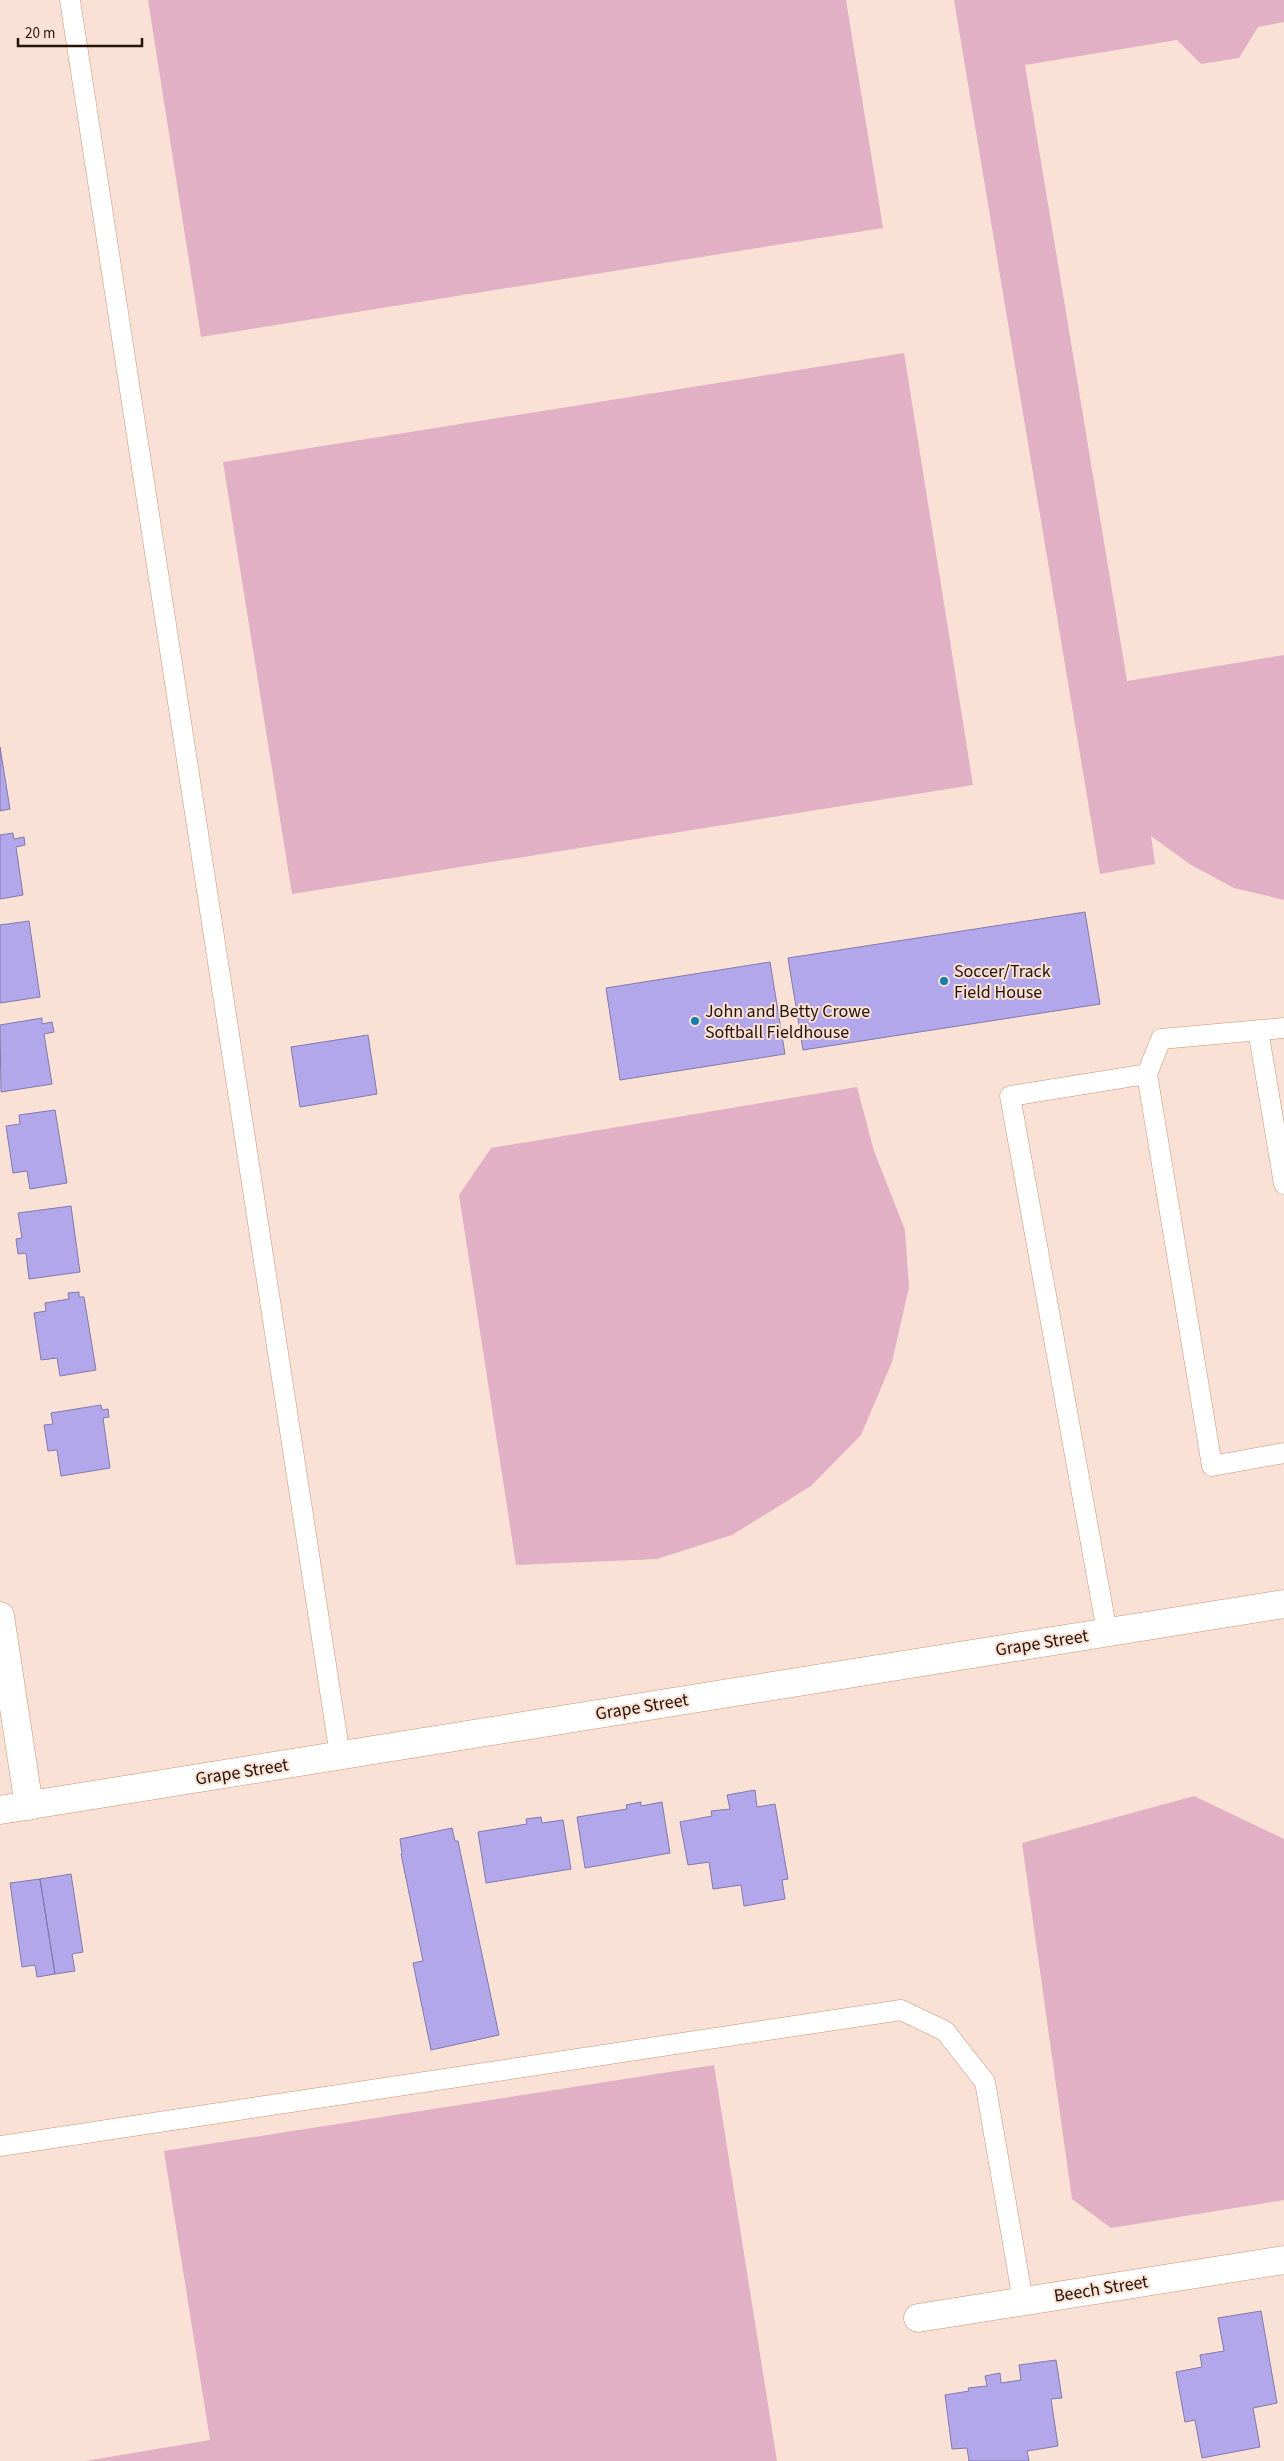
<svg xmlns="http://www.w3.org/2000/svg" width="1284" height="2461" font-family="'Source Sans 3',sans-serif">
<style>
.green{fill:#e1b0c5}
.building{fill:#b2a7eb;stroke:#8178ac}
.lines{fill:none;stroke-linecap:round;stroke-linejoin:round}
.service-casing{stroke:#c99374;stroke-width:21}
.minor-casing{stroke:#c99374;stroke-width:29}
.tertiary-casing{stroke:#c99374;stroke-width:29}
.service{stroke:#fff;stroke-width:20}
.minor{stroke:#fff;stroke-width:28}
.tertiary{stroke:#fff;stroke-width:28}
.poi-dot{fill:#147fa8;stroke:#f9e2d5;stroke-width:2}
.labels{text-anchor:middle;dominant-baseline:central;stroke-width:4;stroke-linejoin:round;paint-order:stroke}
.poi-label{font-size:18px;fill:#271307;stroke:#f9e2d5;text-anchor:start}
.street-label{font-size:18px;fill:#271307;stroke:#f9e2d5}
</style>
<rect width="100%" height="100%" fill="#f9e2d5"/>
<path class="green" d="M148,0h698l37,228 -682,109z
M954,0h330v22l-26,5 -19,31 -38,6 -24,-24 -152,25 102,616 157,-26v245l-50,-12 -43,-23 -40,-29 4,28 -55,10z
M904,353l69,432 -681,109 -69,-432z
M857,1087l17,64 31,79 4,57 -17,75 -31,73 -50,51 -79,49 -75,24 -141,6 -57,-370 32,-47z
M1194,1796l90,43v361l-173,28 -39,-29 -50,-356z
M714,2065l63,396h-692l125,-21 -46,-289z"/>
<path class="building" d="M0,747l10,62 -10,2z
M13,833l1,6 10,-2 1,8 -9,2 7,48 -23,4v-64z
M1085,912l15,92 -297,46 -15,-92z
M29,921l11,76 -40,6v-78z
M770,962l15,92 -165,26 -14,-92z
M42,1018v6l10,-2 2,10 -10,2 8,50 -51,8 -1,-67z
M368,1035l9,59 -77,13 -9,-60z
M55,1110l12,73 -37,6 -3,-18 -14,2 -7,-47 14,-2 -1,-9z
M71,1206l9,66 -51,7 -3,-26 -8,1 -2,-15 6,-1 -4,-25z
M79,1292v5h5l12,73 -36,6 -3,-18 -16,2 -7,-47 12,-2 -1,-8 24,-4 -1,-6z
M101,1405l1,5 6,-1 1,8 -6,1 7,50 -49,8 -4,-26 -9,1 -4,-26 9,-1 -2,-11z
M755,1790l2,17 18,-3 13,75 -6,1 3,19 -41,7 -3,-21 -28,4 -4,-27 -21,3 -8,-43 32,-6 -1,-5 19,-2 -3,-14z
M641,1802v4l21,-4 8,51 -85,15 -8,-51 50,-8 -1,-4z
M541,1817l1,6 21,-3 8,49 -85,14 -8,-51 49,-8 -1,-5z
M452,1828l3,13h3l41,194 -68,15 -18,-87 10,-2 -22,-107 1,-1 -2,-14z
M71,1874l12,78 -11,2 3,17 -20,3 -15,-95z
M40,1879l15,95 -18,3 -2,-12 -13,2 -12,-84z
M1261,2311l16,92 -24,5 7,39 -58,11 -7,-38 -10,2 -9,-50 26,-5 -2,-12 24,-4 -6,-33z
M1056,2360l6,38 -11,1 7,47 -31,5 2,10h-60l-2,-13 -15,1 -7,-54 24,-4 -1,-3 19,-2 -2,-10 15,-3 1,10 20,-3 -2,-15z"/>
<g class="lines">
<defs>
<path id="service" d="M70,0l270,1756
M1258,1030l26,154
M1147,1074l65,392 72,-13
M1107,1632l-97,-536 137,-22 14,-35 123,-11
M0,2146l901,-136 44,21 40,51 38,219"/>
<path id="minor" d="M0,1616l29,190
M918,2318l366,-58"/>
<path id="tertiary" d="M0,1810l1284,-206"/>
</defs>
<use href="#service" class="service-casing"/>
<use href="#minor" class="minor-casing"/>
<use href="#tertiary" class="tertiary-casing"/>
<use href="#service" class="service"/>
<use href="#minor" class="minor"/>
<use href="#tertiary" class="tertiary"/>
</g>
<g class="poi-dot">
<circle cx="944" cy="981" r="5"/>
<circle cx="695" cy="1021" r="5"/>
</g>
<g class="labels">
<g class="poi-label">
<text x="954" y="971">Soccer/Track<tspan x="954" dy="21">Field House</tspan></text>
<text x="705" y="1011">John and Betty Crowe<tspan x="705" dy="21">Softball Fieldhouse</tspan></text>
</g>
<g class="street-label">
<text transform="translate(1042 1643) rotate(-9)">Grape Street</text>
<text transform="translate(642 1707) rotate(-9)">Grape Street</text>
<text transform="translate(242 1772) rotate(-9)">Grape Street</text>
<text transform="translate(1101 2289) rotate(-9)">Beech Street</text>
</g>
</g>
<path d="M18 38v8h124v-8" fill="none" stroke="#271307" stroke-width="2.5"/>
<text x="25" y="38" font-size="15" fill="#271307" stroke="#f9e2d5" stroke-width="4" paint-order="stroke">20 m</text>
</svg>
